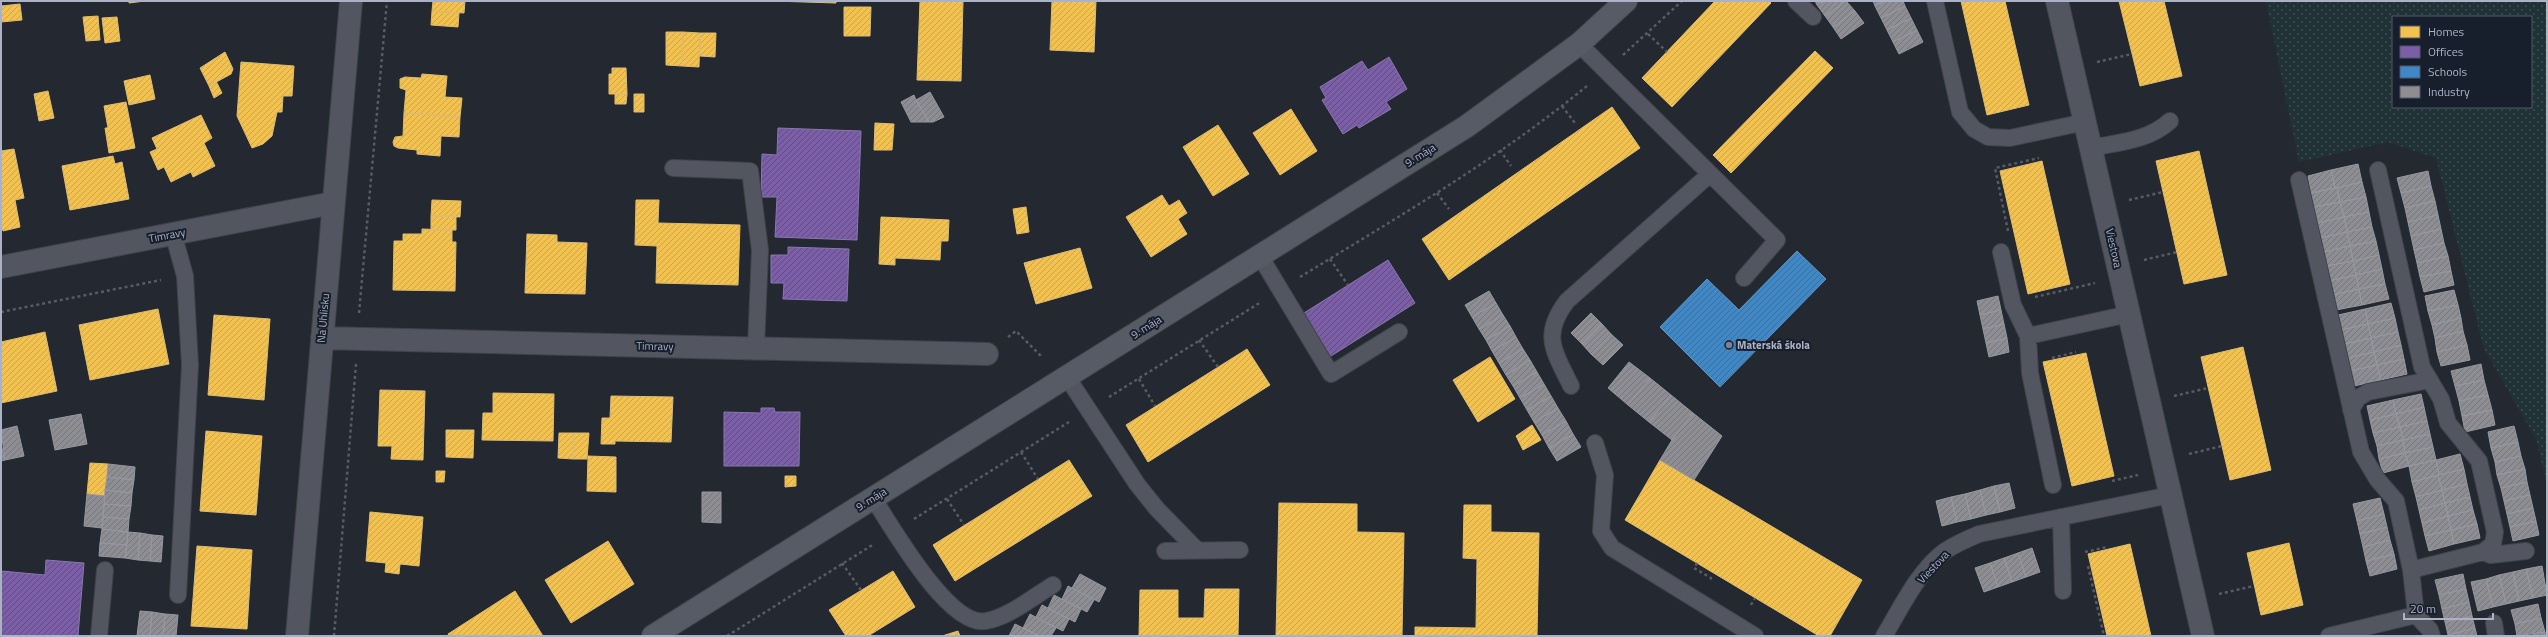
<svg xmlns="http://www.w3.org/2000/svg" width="2548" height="637" font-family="'Titillium Web',sans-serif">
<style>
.grass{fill:url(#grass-dots);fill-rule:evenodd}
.homes{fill:url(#homes-hatch);stroke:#ddbc72}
.offices{fill:url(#offices-hatch);stroke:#8977b0}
.schools{fill:url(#schools-hatch);stroke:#5f95c5}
.industry{fill:url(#industry-hatch);stroke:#9698a1}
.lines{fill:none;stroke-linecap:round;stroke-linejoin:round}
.service-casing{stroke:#40434b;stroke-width:18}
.minor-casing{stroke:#40434b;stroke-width:24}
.secondary-casing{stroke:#40434b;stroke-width:24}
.path{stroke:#565b64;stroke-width:2.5;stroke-dasharray:3 3;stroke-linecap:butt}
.service{stroke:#535660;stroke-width:16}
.minor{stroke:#535660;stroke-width:22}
.secondary{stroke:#575b65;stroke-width:22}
.poi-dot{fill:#7c8291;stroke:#171e2c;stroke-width:1.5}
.labels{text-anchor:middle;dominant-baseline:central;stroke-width:4;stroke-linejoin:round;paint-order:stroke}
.street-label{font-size:11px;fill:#abb2c5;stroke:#171e2c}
.poi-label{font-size:11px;font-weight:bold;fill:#abb2c5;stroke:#171e2c;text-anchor:start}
</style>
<defs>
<pattern id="grass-dots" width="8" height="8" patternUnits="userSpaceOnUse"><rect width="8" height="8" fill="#213237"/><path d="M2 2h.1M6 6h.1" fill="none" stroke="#3f4d52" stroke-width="1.8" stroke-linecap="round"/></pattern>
<pattern id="homes-hatch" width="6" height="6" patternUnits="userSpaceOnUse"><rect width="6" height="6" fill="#f2c14e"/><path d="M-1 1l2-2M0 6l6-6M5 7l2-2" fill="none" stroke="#cca54a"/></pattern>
<pattern id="offices-hatch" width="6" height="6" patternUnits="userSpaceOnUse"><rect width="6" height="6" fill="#7b5ea7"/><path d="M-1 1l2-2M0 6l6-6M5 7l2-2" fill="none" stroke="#5e4e7c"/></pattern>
<pattern id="schools-hatch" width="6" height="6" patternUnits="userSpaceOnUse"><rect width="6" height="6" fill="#3f88c5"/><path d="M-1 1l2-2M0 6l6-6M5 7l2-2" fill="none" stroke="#3b6f9c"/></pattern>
<pattern id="industry-hatch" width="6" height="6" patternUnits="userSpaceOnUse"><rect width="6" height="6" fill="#8d8d92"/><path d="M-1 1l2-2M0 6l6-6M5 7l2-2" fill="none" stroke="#76777c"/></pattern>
</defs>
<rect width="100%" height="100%" fill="#242831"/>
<path class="grass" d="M2266,1h281v484l-11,-46 -52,-90 -48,-191 -48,-16 -89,20zM2393,17h138v90h-138z"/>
<path class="homes" d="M129,1h16l-16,2z
M433,1h32l-1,12 -32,-2z
M773,1h63v2z
M920,1h43l-2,80 -44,-1z
M1052,1h44l-2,51 -44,-2z
M1715,1h54l2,2 -99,104 -30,-29z
M1961,1h44l24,104 -42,10z
M2119,1h45l18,75 -42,10z
M20,4l2,16 -21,2v-16z
M844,7h27l-1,29h-26z
M432,11l27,2 -1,14 -27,-2z
M98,16l2,24 -14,1 -3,-24z
M117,17l3,24 -15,2 -3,-25z
M666,32h17l-1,34 -16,-1z
M683,32l17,1 -1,34 -17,-1z
M700,33h16l-1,24 -15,-1z
M1815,51l18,17 -102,105 -18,-18z
M225,52l8,17 -2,5 -22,12 -9,-18z
M241,62l53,4 -2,30h-9l-1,16h-5l-5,24 -9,8 -11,4 -15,-32z
M612,68h14l1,26h-18v-20h3z
M422,74l25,2 -2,21 17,1 -2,19 -56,-4 2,-23 -6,-2v-9l5,-2 16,1z
M150,75l5,24 -26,6 -5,-24z
M216,81l6,12 -8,5 -5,-12z
M48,91l6,27 -15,3 -5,-27z
M615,94h12l-1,10h-11z
M634,94h10v18h-10z
M126,102l9,46 -26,5 -4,-25h3l-4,-22z
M1612,107l28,41 -191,132 -27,-41z
M1291,109l26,42 -37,24 -27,-42z
M404,113l56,4 -1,20 -18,-1 -1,20 -23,-2v-4l-19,-2 -4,-2 -1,-4 2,-5 8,-1z
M201,115l11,23 -8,5 11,23 -22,11 -2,-5 -20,10 -7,-15 -6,3 -8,-18 7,-3 -5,-11z
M875,123l19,1 -2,26h-18z
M1218,125l31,49 -36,22 -30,-49z
M14,149l10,49 -9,2 5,27 -17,4 -2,-6v-74z
M2199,151l28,124 -43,9 -28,-123z
M113,156l2,8 7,-2 7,37 -59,11 -8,-44z
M2042,161l28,123 -42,10 -28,-123z
M1162,195l7,11 10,-6 8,13 -9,6 9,15 -36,23 -25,-40z
M432,200l29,1 -1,16 -29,-1z
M636,200h23l-1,23 82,2 -2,60 -82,-2 1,-37 -22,-1z
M1026,207l3,25 -12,2 -4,-25z
M431,216h25v14h-25z
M881,217l68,3 -1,21h-7l-1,19 -45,-2v7l-16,-1z
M422,229l30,1v12h4l-1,49 -62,-1 1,-49h9v-7h19z
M527,234l30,1v7l30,1 -2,51 -60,-1z
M1080,248l12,40 -56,16 -12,-41z
M158,309l11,55 -79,16 -11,-55z
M214,315l56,4 -6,81 -56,-5z
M45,332l12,59 -56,12v-61z
M2243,347l28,123 -41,10 -29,-123z
M1247,349l23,36 -122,77 -22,-37z
M2086,353l28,123 -42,10 -29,-124z
M1490,357l25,42 -37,23 -25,-42z
M380,390l45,1 -2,69 -32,-1 1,-13h-14z
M493,393l61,1 -1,47 -71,-1 1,-27h10z
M611,396l62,1 -2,45 -56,-1v3h-14l1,-26h8z
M1532,425l9,15 -18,10 -7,-14z
M446,430h28l-1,28 -27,-1z
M206,431l56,5 -6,79 -56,-4z
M559,433h15l-1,26 -15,-1z
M574,433h15l-2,26h-14z
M588,456l28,1v35l-29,-1z
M1069,460l23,36 -137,85 -22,-36z
M1660,460l202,120 -32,56h-11l-194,-116z
M90,463l18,1 -3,32 -18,-2z
M436,471h9l-1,11h-8z
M785,476h11v10l-11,1z
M1279,503l78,1v28l47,1 -2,103h-126z
M1464,505h27v27l48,1 -2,103h-122v-9l61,1 1,-69 -14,-1z
M370,512l53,5 -4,49 -19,-2 -1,10 -14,-2 1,-9 -20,-2z
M608,541l26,43 -63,39 -26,-43z
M2289,543l14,62 -42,10 -14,-62z
M2130,544l21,92h-44l-19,-82z
M197,546l55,4 -5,79 -56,-3z
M893,571l22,36 -47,29h-22l-17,-26z
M1205,589h34l-1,47h-99l1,-46h38v28h26z
M515,591l28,45h-94l-1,-2z
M958,631l2,5h-18z"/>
<path class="offices" d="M1389,57l18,32 -21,13 5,7 -32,19 -2,-3 -14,9 -21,-34 4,-2 -6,-11 42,-26 6,9z
M778,128l83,3 -4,109 -82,-3 2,-40h-16l1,-43 15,1z
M788,247l61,2 -2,52 -64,-2 1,-16h-13v-28h17z
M1388,260l27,43 -84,53 -27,-43z
M761,408h13l1,4h25l-1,54h-75v-54l37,1z
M46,560l38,3 -6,73h-77v-65l44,4z"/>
<path class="schools" d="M1797,251l29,28 -106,108 -60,-60 47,-48 32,31z"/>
<path class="industry" d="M1815,1h8l-6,4z
M1823,1h23l-21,15 -8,-11z
M1846,1l9,10 -22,16 -8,-11z
M1873,1h12l-10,5z
M1885,1h18l2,5 -24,12 -6,-12z
M1905,6l6,12 -24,12 -6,-12z
M1855,11l9,12 -23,16 -8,-12z
M1911,18l6,12 -24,12 -6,-12z
M1917,30l6,12 -24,12 -6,-12z
M930,92l14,25 -11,5h-4l-13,-22z
M914,95l2,5 13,22h-18l-10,-20z
M2358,164l4,18 -27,6 -4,-18z
M2331,170l4,18 -24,5 -3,-17z
M2428,171l3,15 -30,7 -4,-15z
M2362,182l4,15 -26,5 -3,-14z
M2431,186l4,15 -30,7 -4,-15z
M2335,188h2l3,14 -26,5 -3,-14z
M2366,197l3,15 -25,5 -4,-15z
M2435,201l3,14 -30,7 -3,-14z
M2340,202l4,15 -26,6 -4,-16z
M2369,212l3,15 -25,5 -3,-15z
M2438,215l3,14 -30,7 -3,-14z
M2344,217l3,15 -27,6 -2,-15z
M2372,227l4,14 -26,5 -3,-14z
M2441,229l3,14 -30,7 -3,-14z
M2347,232l3,14 -26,6 -4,-14z
M2376,241l3,14 -26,6 -3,-15z
M2444,243l4,13 -31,7 -3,-13z
M2350,246l3,15 -27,5 -2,-14z
M2379,255l3,14 -26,6 -3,-14z
M2448,256l3,15 -31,6 -3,-14z
M2353,261l3,14 -27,6 -3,-15z
M2382,269l3,15 -26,5 -3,-14z
M2451,271l3,14 -30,7 -4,-15z
M2356,275l3,14 -27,6 -3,-14z
M2385,284l4,15 -27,6 -3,-16z
M2359,289l3,16 -26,5 -4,-15z
M2454,290l4,15 -30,6 -3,-15z
M1489,291l7,12 -24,14 -7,-12z
M1998,296l3,14 -21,5 -3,-14z
M1496,303l7,12 -24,14 -7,-12z
M2391,303l4,15 -27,6 -3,-15z
M2458,305l3,13 -29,7 -4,-14z
M2365,309l3,15 -27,6 -3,-15z
M2001,310l3,14 -21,5 -3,-14z
M1591,313l11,11 -20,20 -11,-11z
M1503,315l7,11 -24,14 -7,-11z
M2395,318l3,14 -27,6 -3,-14z
M2461,318l2,13 -28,7 -3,-13z
M1602,324l9,10 -20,20 -9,-10z
M2004,324l3,14 -21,5 -3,-14z
M2368,324l3,14 -27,6 -3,-14z
M1510,326l6,11 -24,14 -6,-11z
M2463,331l4,14 -30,7 -2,-14z
M2398,332l3,13 -27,7 -3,-14z
M1611,334l12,11 -20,20 -12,-11z
M1516,337l7,12 -24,14 -7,-12z
M2007,338l2,14 -20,5 -3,-14z
M2371,338l3,14 -27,6 -3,-14z
M2401,345l3,14 -27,6 -3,-13z
M2467,345l3,15 -29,6 -4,-14z
M1523,349l7,11 -24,15 -7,-12z
M2374,352l3,13 -27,6 -3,-13z
M2404,359l3,15 -26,6 -4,-15z
M1530,360l7,12 -24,14 -7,-11z
M1629,362l21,16 -22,27 -20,-17z
M2481,364l3,16 -29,6 -4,-15z
M2377,365l4,15 -27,6 -4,-15z
M1537,372l7,12 -24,14 -7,-12z
M1650,378l21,17 -22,27 -21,-17z
M2484,380l4,15 -29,6 -4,-15z
M1544,384l7,12 -24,14 -7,-12z
M2421,394l3,13 -28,7 -3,-14z
M1671,395l22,18 -21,27 -23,-18z
M2488,395l4,15 -30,6 -3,-15z
M1551,396l7,12 -24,14 -7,-12z
M2393,400l3,14 -26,6 -3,-14z
M2424,407l3,14 -27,6 -4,-13z
M1558,408l8,13 -24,14 -8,-13z
M2492,410l3,15 -30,7 -3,-16z
M1693,413l29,23 -28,44 -34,-20 12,-20z
M81,414l6,30 -32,6 -6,-30z
M2396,414l4,13 -27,6 -3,-13z
M1566,421l7,13 -24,14 -7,-13z
M2427,421l3,13 -27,6 -3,-13z
M17,426l7,30 -19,4 -4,-30z
M2514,426l4,16 -27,6 -3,-16z
M2400,427l3,13 -26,6 -4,-13z
M1573,434l8,13 -24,14 -8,-13z
M2430,434l3,13 -28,6 -2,-13z
M2403,440l2,13 -26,6 -2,-13z
M2518,442l3,14 -26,6 -4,-14z
M1,444l4,16 -4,1z
M2433,447l3,13 -27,6 -4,-13z
M2405,453l4,13 -26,7 -4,-14z
M2460,454l4,15 -25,6 -3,-15z
M2521,456l4,13 -28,6 -2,-13z
M2436,460l3,15 -27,7 -3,-16z
M108,464l27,3 -1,13 -27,-3z
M2464,469l3,15 -25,6 -4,-15z
M2525,469l2,13 -26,6 -4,-13z
M2438,475l4,15 -26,7 -4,-15z
M107,477l27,3 -2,13 -27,-3z
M2527,482l3,13 -26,6 -3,-13z
M2009,483l6,25 -15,4 -6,-26z
M2467,484l3,13 -25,6 -3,-13z
M1994,486l6,26 -14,3 -6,-25z
M105,490l27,3 -1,13 -27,-2z
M1980,490l6,25 -15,4 -6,-25z
M2442,490l3,13 -26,7 -3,-13z
M702,492h19v31l-19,-1z
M87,494l18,2 -3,32 -18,-2z
M1965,494l6,25 -14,3 -6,-25z
M2530,495l3,13 -26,6 -3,-13z
M1951,497l6,25 -15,4 -6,-25z
M2470,497l3,13 -25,6 -3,-13z
M2380,498l4,16 -27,7 -4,-17z
M2445,503l3,13 -26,7 -3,-13z
M104,504l27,2 -2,13 -26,-2z
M2533,508l3,13 -26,6 -3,-13z
M2473,510l4,14 -26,6 -3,-14z
M2384,514l3,13 -27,7 -3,-13z
M2448,516l3,14 -26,6 -3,-13z
M103,517l26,2 -1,13 -26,-3z
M2536,521l3,14 -26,6 -3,-14z
M2477,524l3,14 -26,6 -3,-14z
M2387,527l3,13 -27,7 -3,-13z
M102,529l26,3 -1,13 -27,-2z
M2451,530l3,14 -25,7 -4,-15z
M128,532l12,1 -2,27 -13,-2z
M140,533l12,2 -2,26 -12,-1z
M152,535l11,1 -2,26 -11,-1z
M2390,540l4,14 -28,7 -3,-14z
M100,543l27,2 -2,13 -26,-2z
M2032,548l8,24 -14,5 -8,-24z
M2018,553l8,24 -14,5 -8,-24z
M2394,554l3,15 -27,7 -4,-15z
M2004,558l8,24 -14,5 -8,-24z
M1990,563l8,24 -14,5 -9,-24z
M2542,566l5,29 -14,3 -7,-29z
M2526,569l7,29 -14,3 -6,-29z
M2513,572l6,29 -13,3 -7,-29z
M1080,574l26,14 -7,14 -27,-14z
M2463,574l3,15 -27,6 -4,-15z
M2499,575l7,29 -13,3 -7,-28z
M2486,579l7,28 -15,4 -7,-29z
M1068,586l26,14 -7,12 -25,-13z
M2466,589l3,13 -27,7 -3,-14z
M1054,595l27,14 -6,13 -27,-14z
M2469,602l3,14 -27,6 -3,-13z
M2538,604l3,14 -26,6 -4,-14z
M1042,605l27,14 -6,12 -27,-14z
M140,611l12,1 -2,24h-13z
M152,612l13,2 -2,22h-13z
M165,614l13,1 -2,21h-13z
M1030,614l26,14 -5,8h-12l-16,-8z
M2472,616l3,12 -27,7 -3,-13z
M2541,618l4,14 -28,4 -2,-12z
M1015,624l24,12h-30z
M2475,628l2,8h-28l-1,-1z
M2545,632l1,4h-18z"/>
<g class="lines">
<defs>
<path id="service" d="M1796,1l17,16
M1935,1l25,111 14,17 14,8 22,1 75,-16
M1579,44l198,196 -33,38
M2091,148c28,-6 57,-7 79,-27
M673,168l77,3 10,79 -4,98
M2378,170l44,197 19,32 7,24 31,38 16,71 -2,12 -10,8 -72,18 5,45 14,15 2,6
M2299,180l62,272 16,27 19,22 15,69
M173,233l12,43 5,89 -12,230
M2001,252l12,53 15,31 2,37 23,112
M1260,256l71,118 68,-42
M2028,336l101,-22
M1067,377l70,107 20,25 40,41
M1571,386c-17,-35 -30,-51 -4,-85l143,-127
M2351,410l7,-12 10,-6 62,-12
M1595,443l10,32 -4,56 11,17 143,88
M873,498c19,29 76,130 113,123 23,-4 47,-24 67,-36
M2061,517l2,74
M1165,551l75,-1
M2483,552l8,3 35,-4
M2494,623l2,13
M99,636l6,-66
M1884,636c17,-28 34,-65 61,-85 11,-7 22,-12 34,-17l191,-39
M2329,636l87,-21"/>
<path id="minor" d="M2057,1l146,635
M1,267l332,-64
M322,338l665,16
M297,636l54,-635"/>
<path id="secondary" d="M653,636l814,-510 112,-82 47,-43"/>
</defs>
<use href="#service" class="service-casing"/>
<use href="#minor" class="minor-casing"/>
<use href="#secondary" class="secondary-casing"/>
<path class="path" d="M1648,34l19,18
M1623,55l59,-54
M2097,62l35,-8
M1562,106l13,17
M1500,150l11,16
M1437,193l12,16
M2129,200l34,-8
M2008,231l-13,-63 44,-10
M1330,259l18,26
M2144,260l33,-8
M1300,277c98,-60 198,-118 287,-191
M2035,297l60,-14
M1,312l160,-32
M359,313l28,-312
M1008,337l8,-6 25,25
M1199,340l19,27
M2052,358l24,-6
M1139,379l16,27
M2174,396l34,-8
M1109,397l152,-95
M1021,452l17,27
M2189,454l33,-8
M2112,481l26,-6
M947,499l17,26
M914,519l155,-97
M2085,552l22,-5
M842,563l19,27
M1697,563l-3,5 17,10 -2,3
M2088,566l16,70
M2219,594l35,-8
M1751,605l4,-7
M334,636l22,-272
M727,636l147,-92"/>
<use href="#service" class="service"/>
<use href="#minor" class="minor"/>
<use href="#secondary" class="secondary"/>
</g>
<circle class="poi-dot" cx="1729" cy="345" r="4"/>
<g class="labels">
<g class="street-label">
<text transform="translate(1420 155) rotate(-32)">9. mája</text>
<text transform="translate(167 235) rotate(-11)">Timravy</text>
<text transform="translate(2114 248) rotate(77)">Viestova</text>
<text transform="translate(323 318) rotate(-85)">Na Uhlisku</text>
<text transform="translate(1146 327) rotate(-32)">9. mája</text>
<text transform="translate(655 346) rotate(1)">Timravy</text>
<text transform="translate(871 499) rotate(-32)">9. mája</text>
<text transform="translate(1933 567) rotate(-47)">Viestova</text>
</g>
<g class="poi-label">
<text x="1737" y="345">Materská škola</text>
</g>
</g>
<rect width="2548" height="637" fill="none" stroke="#abb2c5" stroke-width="4"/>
<rect x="2392" y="16" width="140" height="92" fill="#171e2c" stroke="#525969"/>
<rect x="2400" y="26" width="20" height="12" fill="#f2c14e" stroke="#525969"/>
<text x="2428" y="36" font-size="12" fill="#abb2c5">Homes</text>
<rect x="2400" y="46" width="20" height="12" fill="#7b5ea7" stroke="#525969"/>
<text x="2428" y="56" font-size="12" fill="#abb2c5">Offices</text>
<rect x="2400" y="66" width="20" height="12" fill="#3f88c5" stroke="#525969"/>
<text x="2428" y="76" font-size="12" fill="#abb2c5">Schools</text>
<rect x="2400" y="86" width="20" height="12" fill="#8d8d92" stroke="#525969"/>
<text x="2428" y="96" font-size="12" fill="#abb2c5">Industry</text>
<path d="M2404 613v6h89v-6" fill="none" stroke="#abb2c5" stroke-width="2"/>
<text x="2410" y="613" font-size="12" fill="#abb2c5" stroke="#171e2c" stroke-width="3" paint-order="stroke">20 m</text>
</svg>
